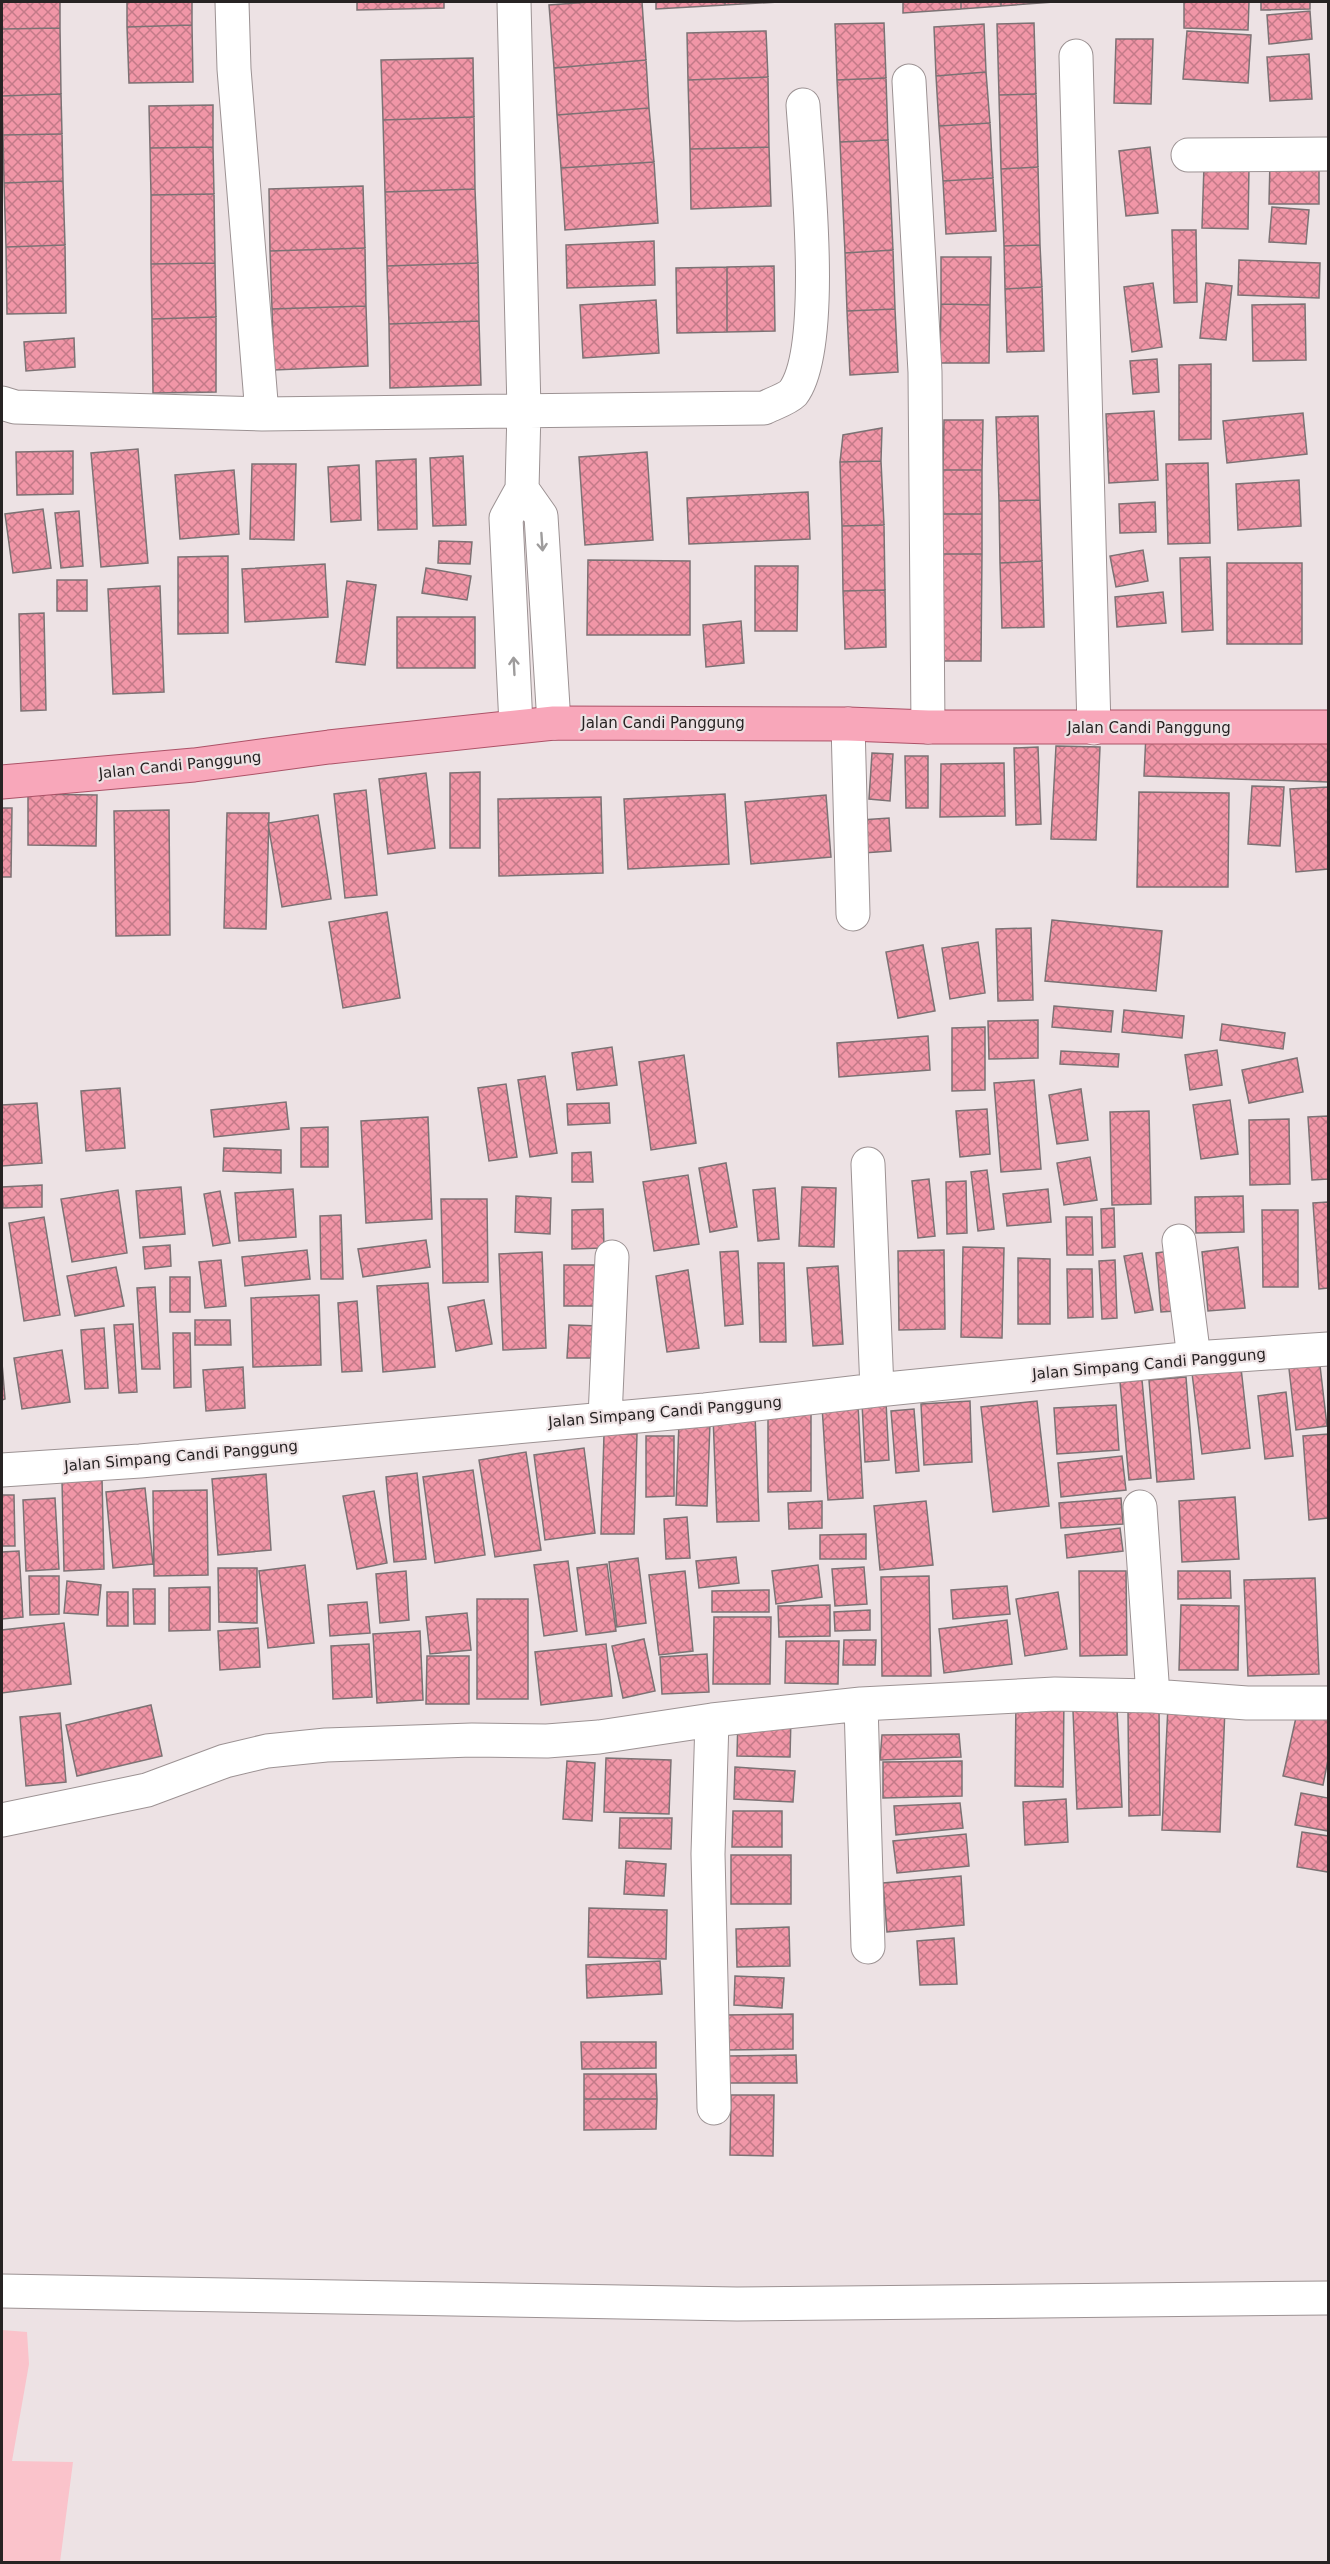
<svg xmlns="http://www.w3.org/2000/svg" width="1330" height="2564" font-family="'DejaVu Sans',sans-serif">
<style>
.green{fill:#fac3cb}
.building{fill:url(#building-cross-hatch);stroke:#7c7274;stroke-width:1.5}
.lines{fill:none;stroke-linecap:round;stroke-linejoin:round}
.minor-casing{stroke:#9c9293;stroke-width:35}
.major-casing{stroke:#ac5267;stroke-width:35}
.minor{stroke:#fff;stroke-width:33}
.major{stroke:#f8a7ba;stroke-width:33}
.oneway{stroke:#9e9c9c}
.labels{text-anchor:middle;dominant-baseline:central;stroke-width:4.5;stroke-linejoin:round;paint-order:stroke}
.street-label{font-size:15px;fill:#272323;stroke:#ede2e4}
</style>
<defs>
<pattern id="building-cross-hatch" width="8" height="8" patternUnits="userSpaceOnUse" patternTransform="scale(1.5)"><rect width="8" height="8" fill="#f196a7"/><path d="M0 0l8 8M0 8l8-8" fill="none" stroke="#c37a88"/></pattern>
</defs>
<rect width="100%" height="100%" fill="#ede2e4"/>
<path class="green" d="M2,2330l25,2 2,32 -17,97 61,1 -13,100h-58z"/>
<path class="building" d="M2,2h58v26l-58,1z
M127,2h65v23l-65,2z
M357,2h87v6l-87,2z
M590,2h52l4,58 -92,8 -5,-63z
M656,2h69v3l-69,4z
M725,2h54l-54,3z
M903,2h58v7l-58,4z
M961,2h40v4l-40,3z
M1001,2h53l-53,4z
M1184,2h65l-1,28 -64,-2z
M1261,2h49v7l-49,1z
M1310,11l2,28 -43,5 -2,-29z
M884,23l2,55 -49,2 -2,-56z
M1034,23l2,71 -37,1 -2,-71z
M984,24l2,48 -50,4 -2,-49z
M192,25l1,57 -64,1 -2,-56z
M60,28l1,66 -59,2v-67z
M766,31l2,46 -80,3 -1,-47z
M1187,31l64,4 -3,48 -65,-4z
M1116,39h37l-2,65 -37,-1z
M1309,54l3,45 -42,2 -3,-44z
M473,58l1,59 -91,3 -2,-60z
M646,60l3,48 -92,7 -3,-47z
M986,72l4,51 -51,3 -3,-50z
M768,77l1,70 -79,2 -2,-69z
M886,78l2,62 -48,2 -3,-62z
M61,94l1,40 -59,1 -1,-39z
M1036,94l2,73 -37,2 -2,-74z
M213,105v42l-63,1 -1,-42z
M649,108l5,54 -93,6 -4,-53z
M474,117l1,72 -90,3 -2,-72z
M990,123l3,55 -50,3 -4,-55z
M62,134l1,47 -59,2 -1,-48z
M888,140l5,110 -48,3 -5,-111z
M213,147l1,47 -63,1 -1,-47z
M769,147l2,59 -80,3 -1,-60z
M1150,147l8,66 -32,3 -7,-65z
M1270,161h49v43h-50z
M654,162l4,61 -93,7 -4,-62z
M1204,165l45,1 -1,63 -46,-1z
M1038,167l2,78 -36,1 -3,-77z
M993,178l3,53 -50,3 -3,-53z
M63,181l2,64 -59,2 -2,-64z
M363,186l2,62 -95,3 -1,-62z
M475,189l3,74 -91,3 -2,-74z
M214,194l1,69 -64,1v-69z
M1272,207l37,3 -3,34 -37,-2z
M1172,230h24l1,72 -23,1z
M654,241l1,44 -88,3 -1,-43z
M65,245l1,68 -59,1 -1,-67z
M1040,245l2,42 -37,2 -1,-43z
M365,248l1,58 -94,3 -2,-58z
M893,250l2,59 -48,2 -2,-58z
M941,257h50l-1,48 -49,-1z
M1239,260l81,3 -1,35 -81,-3z
M215,263l1,54 -64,2 -1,-55z
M478,263l1,58 -90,3 -2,-58z
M774,266l1,65 -48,1v-65z
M727,267v65l-50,1 -1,-65z
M1153,283l9,64 -30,5 -8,-65z
M1206,283l26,3 -6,54 -26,-2z
M1042,287l2,64 -37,1 -2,-63z
M656,300l3,53 -76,5 -3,-53z
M941,304l49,1 -1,58h-49z
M1305,304l1,56 -53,1 -1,-56z
M366,306l2,60 -94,4 -2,-61z
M895,309l3,63 -48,3 -3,-64z
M216,317v75l-63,1 -1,-74z
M479,321l2,64 -91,3 -1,-64z
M74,338l1,29 -49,4 -2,-29z
M1157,359l2,33 -26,2 -3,-33z
M1211,364v75l-32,1v-75z
M1154,411l4,69 -49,3 -3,-69z
M1303,413l4,41 -80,9 -4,-42z
M1038,416l2,84 -41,1 -3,-84z
M944,420h39l-1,50h-39z
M882,428l-1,33 -41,1 3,-27z
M138,449l10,114 -47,4 -10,-114z
M73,451v43l-56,1 -1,-43z
M647,452l6,88 -68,5 -6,-88z
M463,456l3,69 -33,1 -3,-68z
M416,459l1,70 -39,1 -2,-69z
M881,461l3,64 -42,1 -2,-64z
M1208,463l2,80 -42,1 -2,-80z
M252,464h44l-2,76 -44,-1z
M359,465l2,55 -30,2 -3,-55z
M234,470l5,64 -59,5 -5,-64z
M943,470h39v44h-39z
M1299,480l2,46 -63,4 -2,-46z
M808,492l2,47 -121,5 -2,-46z
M1040,500l2,61 -42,2 -1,-62z
M1155,502l1,30 -36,1 -1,-29z
M43,509l8,59 -38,5 -8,-59z
M79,511l4,55 -22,2 -6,-55z
M943,514h39v40h-40z
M884,525l1,65 -42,1 -1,-65z
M439,541l33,1 -2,22 -32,-1z
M1143,550l5,31 -32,6 -6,-31z
M942,554h40l-1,107h-39z
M228,556v77l-50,1v-77z
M1210,557l3,73 -31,2 -2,-74z
M588,560l102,1v74h-103z
M1042,561l2,66 -42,1 -2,-65z
M1227,563h75v81h-75z
M325,564l3,53 -83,5 -3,-53z
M755,566h43l-1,65h-42z
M426,568l45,8 -4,24 -45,-7z
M57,580h30v31h-30z
M347,581l29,4 -11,80 -29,-3z
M160,586l4,106 -51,2 -5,-105z
M885,590l1,57 -41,2 -2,-58z
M1163,592l3,31 -49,4 -2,-30z
M44,613l2,97 -25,1 -2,-97z
M397,617h78v51h-78z
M741,621l3,42 -38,4 -3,-42z
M1146,734l182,6v42l-184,-6z
M1056,746l44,1 -4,93 -45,-1z
M1038,747l3,77 -25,1 -2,-77z
M872,753l21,1 -3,47 -21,-2z
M905,756h23v52h-22z
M1004,763l1,53 -65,1 1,-53z
M480,772v76h-30v-75z
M426,773l9,75 -47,6 -9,-75z
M1252,786l32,1 -4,59 -32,-2z
M1328,787v82l-32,3 -6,-83z
M366,790l11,105 -32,3 -11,-104z
M1139,792l90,1 -1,94h-91z
M28,794l69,1 -1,51 -68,-1z
M725,794l4,70 -101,5 -4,-70z
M826,795l5,62 -80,7 -6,-62z
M601,797l2,76 -104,3 -1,-77z
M2,808h10l-1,69h-9z
M169,810l1,125 -54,1 -2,-125z
M227,813h42l-3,116 -42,-1z
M318,815l13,84 -49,8 -14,-84z
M889,818l2,33 -28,2 -2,-33z
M387,912l13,86 -57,10 -14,-86z
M1052,920l110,11 -6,60 -111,-10z
M1031,928l2,72 -35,1 -2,-72z
M978,942l7,51 -35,6 -8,-51z
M923,945l12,66 -37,7 -12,-66z
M1054,1006l59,5 -2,21 -59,-5z
M1124,1010l60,6 -2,22 -60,-6z
M1038,1020v38l-49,1 -1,-38z
M1222,1024l63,9 -2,16 -63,-9z
M985,1027v63l-33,1v-63z
M928,1036l2,34 -91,7 -2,-34z
M612,1047l5,38 -40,5 -5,-37z
M1217,1050l5,35 -32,5 -5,-35z
M1061,1051l58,3 -1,13 -58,-3z
M684,1055l12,88 -45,7 -12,-88z
M1297,1058l6,34 -54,11 -7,-33z
M545,1076l12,77 -27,4 -12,-77z
M1034,1080l7,89 -40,3 -7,-89z
M506,1084l11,73 -28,4 -11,-73z
M120,1088l5,60 -39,3 -5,-60z
M1081,1089l7,51 -31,4 -8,-49z
M1230,1100l8,54 -37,5 -8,-54z
M286,1102l3,27 -75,8 -3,-27z
M37,1103l5,60 -40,3v-61z
M609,1103l1,20 -42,2 -1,-21z
M987,1109l3,45 -30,3 -4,-46z
M1149,1111l2,93 -39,1 -2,-93z
M1328,1116v63l-16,1 -4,-63z
M428,1117l4,102 -66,4 -5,-102z
M1289,1119l1,65 -40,1 -1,-65z
M328,1127v40h-27v-39z
M224,1148l57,2v23l-58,-2z
M591,1152l2,30h-21v-29z
M1090,1157l7,43 -33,5 -7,-42z
M726,1163l11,64 -27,5 -11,-64z
M987,1170l7,59 -16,2 -7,-59z
M688,1175l11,69 -45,7 -11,-69z
M929,1179l6,57 -17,2 -6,-57z
M966,1181l1,52 -20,1 -1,-52z
M42,1185v22l-39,1 -1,-21z
M181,1187l4,47 -45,4 -4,-47z
M802,1187l34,1 -2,59 -35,-1z
M775,1188l4,51 -21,2 -5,-51z
M293,1189l3,48 -57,4 -4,-48z
M1048,1189l3,33 -44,4 -4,-32z
M118,1190l9,63 -55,9 -11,-63z
M220,1191l10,52 -17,3 -9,-52z
M516,1196l35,2 -1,36 -35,-2z
M1243,1196l1,36 -48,1 -1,-36z
M441,1199h46l1,83 -45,1z
M1328,1202v86l-9,1 -6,-86z
M1114,1208l1,39 -13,1 -1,-39z
M603,1209l1,39 -32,1v-39z
M1262,1210h36v77h-35z
M341,1215l2,64h-22l-1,-63z
M44,1217l16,98 -36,6 -15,-98z
M1066,1217h26l1,38h-26z
M426,1240l4,27 -67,10 -5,-28z
M170,1245l1,21 -26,3 -2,-22z
M963,1247l41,1 -2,90 -41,-1z
M1238,1247l7,61 -37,3 -6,-59z
M307,1250l3,29 -65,7 -3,-29z
M944,1250l1,79 -46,1 -1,-79z
M738,1251l5,73 -18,2 -5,-74z
M1170,1251l5,60 -14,1 -5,-59z
M542,1252l4,96 -43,2 -4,-96z
M1142,1253l11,57 -18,3 -11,-57z
M1018,1258l32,1v65h-32z
M221,1260l5,46 -21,2 -6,-46z
M1115,1260l2,58 -15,1 -3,-58z
M758,1263h26l2,79h-26z
M564,1265h45v41h-45z
M838,1266l5,78 -30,2 -6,-78z
M116,1267l8,39 -49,10 -8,-40z
M1067,1269h25l1,48 -25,1z
M688,1270l11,78 -32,4 -11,-76z
M170,1277h20v35h-20z
M428,1283l7,84 -52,5 -6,-86z
M155,1287l5,82h-18l-5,-81z
M319,1295l2,70 -68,2 -2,-69z
M484,1300l8,44 -36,7 -8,-44z
M357,1301l5,70 -20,1 -4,-69z
M195,1320h35l1,25h-36z
M133,1324l4,68 -18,1 -5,-68z
M569,1325l30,1 -2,32h-30z
M104,1328l4,60 -23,1 -4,-59z
M173,1333h17l1,54 -17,1z
M62,1350l8,52 -48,7 -8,-51z
M1319,1357l8,69 -31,4 -8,-70z
M1240,1359l10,89 -48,6 -11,-89z
M2,1363l3,36 -3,1z
M243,1367l2,41 -39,3 -3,-41z
M1186,1377l8,102 -37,3 -8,-102z
M1142,1380l9,98 -22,2 -9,-98z
M1286,1392l7,64 -28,3 -7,-63z
M970,1401l2,61 -48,3 -3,-61z
M1037,1401l12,105 -56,6 -12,-105z
M886,1402l3,58 -24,2 -3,-59z
M858,1405l5,93 -35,2 -6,-94z
M1116,1405l3,45 -62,4 -3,-46z
M914,1409l5,62 -23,2 -5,-62z
M811,1413v78l-43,1v-78z
M755,1414l4,107 -42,1 -4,-107z
M679,1422l31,1 -3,83 -31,-1z
M604,1434h33l-3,100h-33z
M1328,1434v84l-19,2 -6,-84z
M646,1436h28v60l-28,1z
M584,1448l11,85 -50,7 -11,-85z
M526,1452l15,98 -46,7 -16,-97z
M1122,1456l4,34 -65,7 -3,-34z
M473,1470l12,85 -50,8 -12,-86z
M417,1473l9,86 -32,3 -8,-85z
M266,1474l5,76 -53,5 -6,-76z
M102,1478l2,91 -40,2 -2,-91z
M145,1488l8,76 -40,4 -7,-76z
M207,1490l1,85 -54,1 -1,-85z
M374,1491l13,72 -30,6 -14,-73z
M2,1495h12l1,51h-13z
M1235,1497l4,62 -57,3 -3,-61z
M55,1498l4,71 -33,2 -3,-71z
M1121,1498l2,26 -62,4 -2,-25z
M822,1501v27l-33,1 -1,-26z
M926,1501l7,64 -53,5 -6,-64z
M687,1517l3,41 -24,1 -2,-40z
M1120,1528l3,23 -56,7 -2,-23z
M866,1534v25h-46v-24z
M19,1551l4,66 -21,2v-67z
M736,1557l3,26 -40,5 -3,-27z
M638,1558l8,65 -29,4 -8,-65z
M568,1561l9,70 -33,5 -10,-71z
M607,1564l9,67 -30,4 -9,-67z
M305,1565l9,78 -46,5 -9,-77z
M818,1565l4,32 -46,7 -4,-33z
M864,1567l3,37 -32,2 -3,-37z
M218,1568h39v55l-38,-1z
M406,1571l3,49 -29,3 -4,-49z
M685,1571l8,80 -34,4 -10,-80z
M1079,1571h47l1,84 -47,1z
M1178,1571h52l1,27 -53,1z
M29,1576h30v38l-29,1z
M929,1576l2,100h-49l-1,-99z
M1315,1578l4,96 -71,2 -4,-96z
M67,1581l34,4 -3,30 -34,-2z
M1007,1586l3,28 -57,5 -2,-29z
M210,1587v43l-41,1v-43z
M133,1589h22v35h-21z
M769,1590v22h-57v-21z
M107,1592h21v34h-21z
M1058,1592l9,57 -42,7 -9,-57z
M477,1599h51v100h-51z
M367,1602l3,31 -40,3 -2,-31z
M830,1605v31l-51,1 -1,-31z
M1181,1605l58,1 -1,64h-59z
M870,1610v20l-35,1 -1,-19z
M467,1613l4,37 -41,4 -4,-37z
M714,1617h57l-1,67h-57z
M1007,1620l5,44 -68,9 -5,-44z
M64,1623l7,61 -69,9v-63z
M258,1628l2,39 -40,3 -2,-39z
M420,1631l3,69 -46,3 -4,-69z
M644,1639l11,52 -32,7 -11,-52z
M844,1640h32l-1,25h-32z
M786,1641h53l-1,43 -53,-1z
M369,1644l3,53 -39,2 -2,-53z
M606,1644l6,52 -71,9 -6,-53z
M707,1654l2,38 -47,2 -2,-37z
M427,1656h42v48h-43z
M1016,1697h48l-1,90 -48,-1z
M1299,1704l29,6v50l-5,25 -40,-9z
M151,1705l11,51 -85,20 -11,-51z
M1168,1706l57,2 -5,124 -58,-2z
M1159,1707l1,108 -31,1 -1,-108z
M1117,1709l5,98 -45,2 -4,-98z
M60,1713l6,69 -40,4 -6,-69z
M738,1717h53l-1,40 -53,-1z
M959,1734l2,23 -81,3 2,-25z
M606,1758l65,2 -2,54 -65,-2z
M567,1761l28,2 -3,58 -29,-2z
M962,1761v35l-79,2v-36z
M735,1767l60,4 -2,31 -59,-3z
M1301,1793l27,5v33l-33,-6z
M1066,1799l2,43 -43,3 -2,-43z
M960,1803l3,25 -67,7 -2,-29z
M733,1811h49v36h-50z
M620,1818h52l-1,31 -52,-1z
M1302,1832l26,4v36l-31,-5z
M966,1834l3,32 -72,7 -4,-32z
M731,1855h60v49h-60z
M626,1861l40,3 -2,32 -40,-2z
M961,1876l3,49 -77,7 -4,-49z
M589,1908l78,2 -1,49 -78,-2z
M789,1927l1,39 -53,1 -1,-38z
M954,1938l3,46 -37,1 -3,-44z
M660,1961l2,33 -75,4 -1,-33z
M735,1976l49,2 -2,30 -48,-3z
M793,2014v35l-67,1 -1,-35z
M581,2042h75v26l-74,1z
M796,2055l1,28h-70v-27z
M584,2074h72l1,25h-73z
M731,2095h43l-1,61 -43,-1z
M584,2099h73l-1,30 -72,1z"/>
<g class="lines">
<defs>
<path id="minor" d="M232,2l2,67 28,345
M514,2l10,408 -2,79 -16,29 10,207
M1076,56l18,672
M909,81l16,291 3,355
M1188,155l140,-1
M2,403l13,4 247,7 502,-6c8,-4 23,-9 29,-15 34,-45 14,-228 10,-288
M522,489l19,27 13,207
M848,724l5,190
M868,1164l9,226
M1179,1241l15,117
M605,1418l7,-161
M2,1470l138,-9 565,-51 172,-20 317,-32 134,-9
M1140,1507l13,189
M861,1704l7,243
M712,1720l-4,134 6,254
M2,1820l145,-30 78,-29 42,-10 59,-6 146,-5 75,1 52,-4 113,-17 149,-16 194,-10 98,2 94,7h81
M2,2291l735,13 591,-6"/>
<path id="major" d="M2,782l192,-17 135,-18 225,-24 294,1 80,3h400"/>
</defs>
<use href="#minor" class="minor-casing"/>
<use href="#major" class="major-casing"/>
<use href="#minor" class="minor"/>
<use href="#major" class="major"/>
</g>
<defs><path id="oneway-shaft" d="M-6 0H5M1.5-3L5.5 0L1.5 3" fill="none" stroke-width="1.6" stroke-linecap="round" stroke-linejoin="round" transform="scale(1.5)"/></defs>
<g class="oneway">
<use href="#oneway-shaft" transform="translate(542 542) rotate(86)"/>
<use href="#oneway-shaft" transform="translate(514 666) rotate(-93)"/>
</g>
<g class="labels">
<g class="street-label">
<text x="663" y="723">Jalan Candi Panggung</text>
<text x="1149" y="728">Jalan Candi Panggung</text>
<text transform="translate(180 765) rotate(-6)">Jalan Candi Panggung</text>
<text transform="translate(1149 1364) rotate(-5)">Jalan Simpang Candi Panggung</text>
<text transform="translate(665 1412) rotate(-5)">Jalan Simpang Candi Panggung</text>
<text transform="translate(181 1456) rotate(-5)">Jalan Simpang Candi Panggung</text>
</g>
</g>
<rect width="1330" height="2564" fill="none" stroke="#272323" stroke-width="6"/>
</svg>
